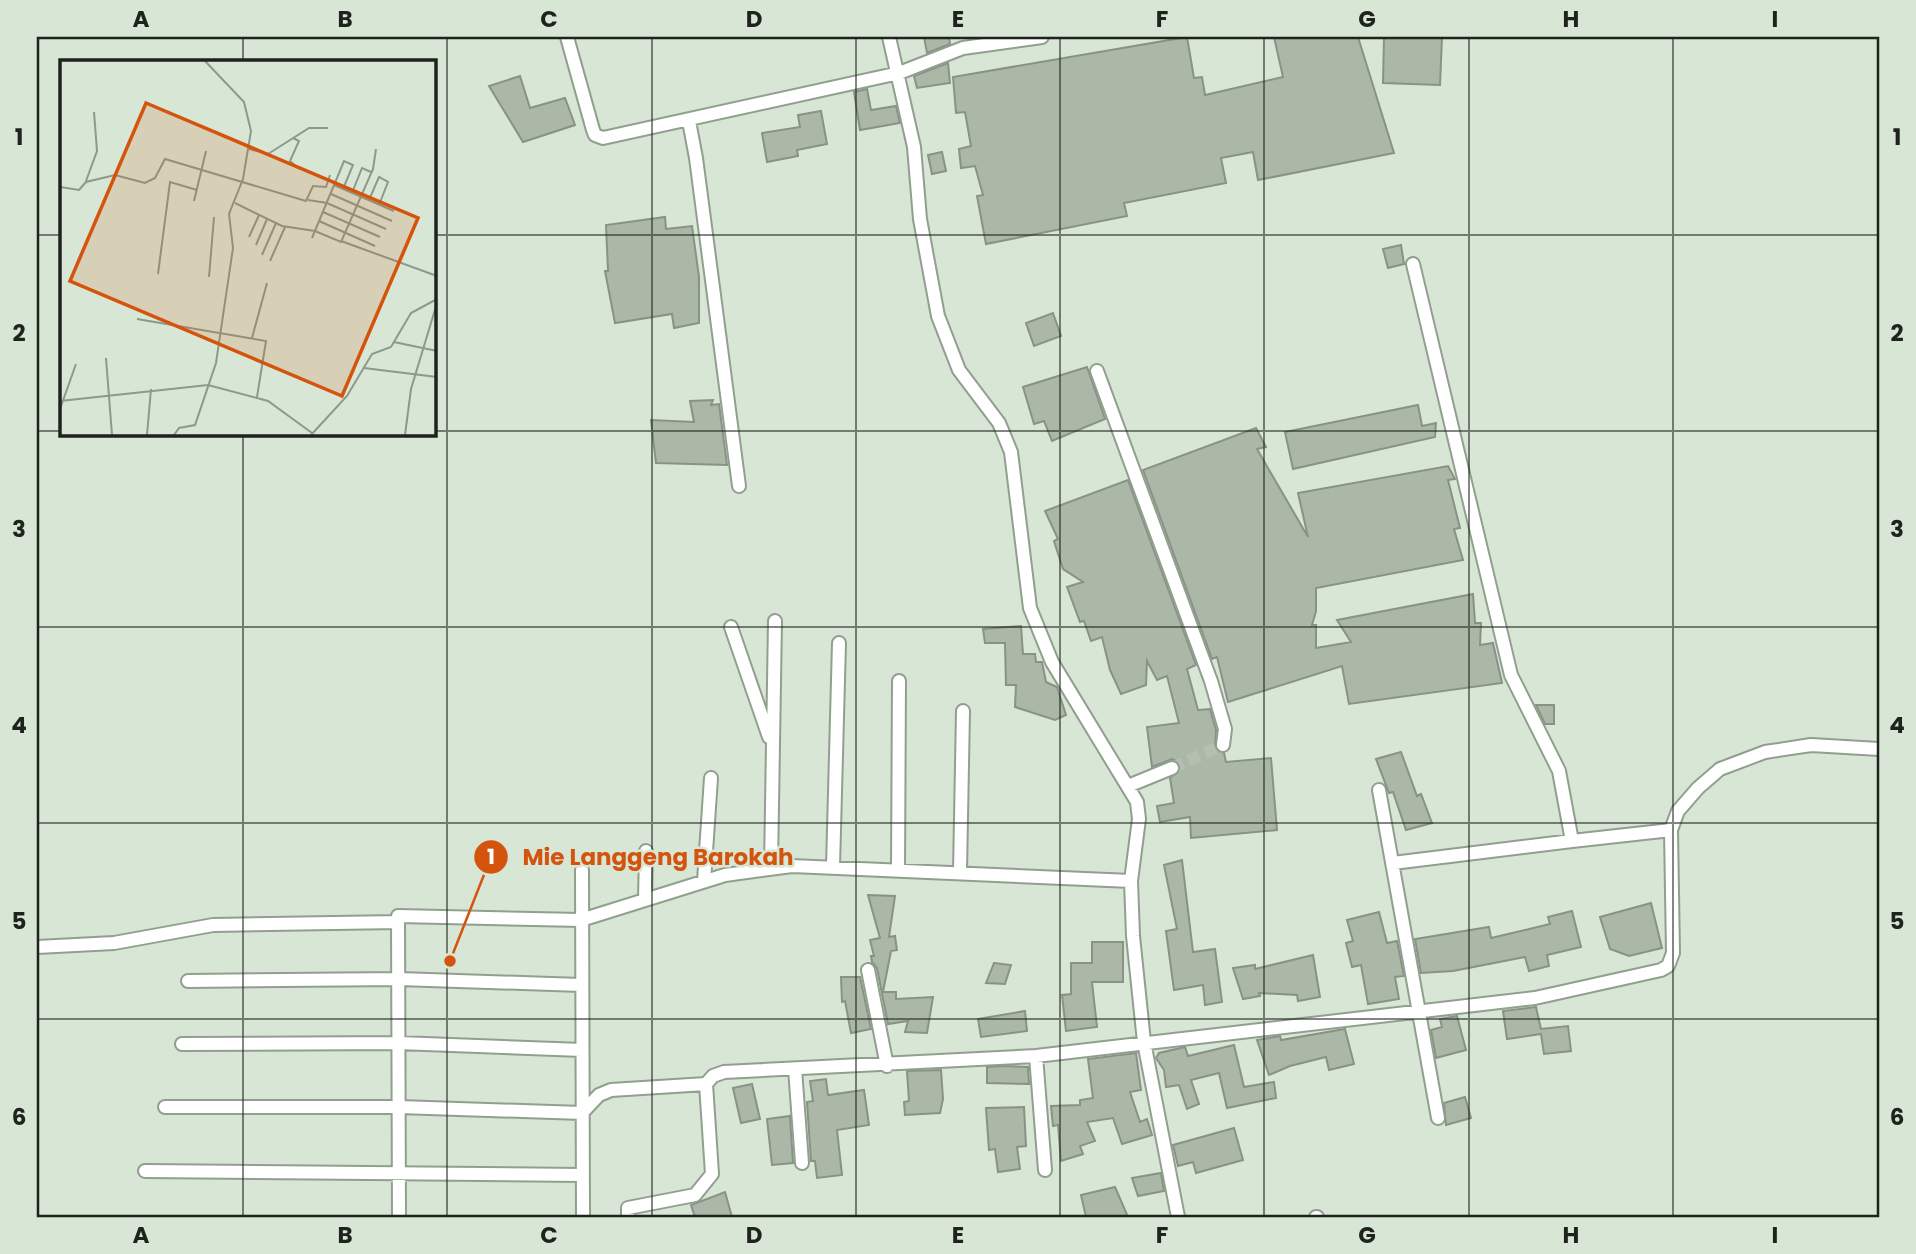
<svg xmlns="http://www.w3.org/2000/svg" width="1916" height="1254" font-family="Poppins,sans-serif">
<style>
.building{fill:#abb8a8;stroke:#879384;stroke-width:2}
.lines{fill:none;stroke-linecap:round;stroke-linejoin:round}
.street-tunnel{stroke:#b3bfb0;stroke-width:12;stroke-dasharray:12 6;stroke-linecap:butt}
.street-casing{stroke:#929f90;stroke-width:16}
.street{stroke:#fff;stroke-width:12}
.grid{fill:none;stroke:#1e231d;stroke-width:2;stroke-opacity:0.55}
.inset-road{fill:none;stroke:#8e988b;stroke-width:2}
.view{fill:#d4540e;fill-opacity:0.15;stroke:#d4540e;stroke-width:3.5}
.inset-edge{fill:none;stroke:#1e231d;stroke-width:3.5}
.leader{fill:none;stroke:#d4540e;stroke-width:2.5}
.callout-dot{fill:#d4540e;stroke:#d8e6d5;stroke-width:2.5}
.mark-label{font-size:21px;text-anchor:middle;font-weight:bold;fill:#fff}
.callout-label{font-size:23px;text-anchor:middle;font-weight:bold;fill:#d4540e;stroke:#d8e6d5;stroke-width:5;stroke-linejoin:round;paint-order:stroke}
.neatline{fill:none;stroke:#1e231d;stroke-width:2.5}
.grid-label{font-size:23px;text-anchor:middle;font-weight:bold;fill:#1e231d}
</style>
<rect width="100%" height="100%" fill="#d8e6d5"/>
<path class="building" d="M924,37h25l1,7 -23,9z
M1187,37l7,41 8,-1 3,18 78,-18 -9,-40h84l36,116 -136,27 -5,-28 -32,6 5,25 -102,20 3,13 -141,28 -9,-48 6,-1 -8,-29 -14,2 -2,-19 12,-3 -6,-34 -9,1 -3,-36z
M1384,37h58l-2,48 -57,-2z
M948,63l2,20 -33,5 -3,-12z
M520,76l10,32 35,-10 10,27 -52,17 -34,-56z
M867,89l4,21 25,-4 4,17 -40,7 -6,-38z
M821,111l6,33 -30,6 1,6 -31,6 -5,-29 38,-6 -2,-12z
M942,152l4,19 -14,3 -4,-19z
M665,217l1,12 26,-3 7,51v46l-25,5 -2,-14 -57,9 -10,-52h3l-2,-46z
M1401,245l3,19 -16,4 -5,-19z
M1053,313l8,23 -27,10 -8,-23z
M1087,367l18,52 -53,22 -8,-20 -10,3 -11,-37z
M713,400l-2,5 8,-1 8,61 -71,-2 -5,-43 43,2 -4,-21z
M1418,405l4,21 14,-3 -1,14 -142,32 -8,-37z
M1256,428l10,19 -9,2 51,88 -10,-44 150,-27 7,13 -7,1 12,48 -6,1 9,31 -147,28v23l-4,14h4v23l35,-6 -14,-22 136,-26 2,29h6l-1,22 13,-2 9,40 -153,21 -7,-38 -114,36 -11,-45 -5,2 -69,-189z
M1128,480l68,185 -9,4 11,41 12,-1 6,21 -1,18 9,5 2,9 45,-4 6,72 -86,8 -1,-21 -30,5 -3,-16 17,-3 -4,-25 11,-10 -3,-6 -6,-3 -20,8 -5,-40 32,-4 -12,-47 -10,4 -10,-19 -1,24 -25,9 -11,-24 -8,-33 -11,4 -7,-20 -4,1 -13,-35 16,-5 -20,-13 -9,-28 4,-2 -13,-28z
M1021,626l2,28h12l1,8h6l4,20 11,5 9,28 -11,5 -40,-13 1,-22h-10l-1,-42h-20l-2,-14z
M1536,705h18v19h-9z
M1401,752l16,44 4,-2 11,29 -26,7 -13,-38 -4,1 -13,-34z
M1182,860l11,92 22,-3 7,53 -17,3 -2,-20 -29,5 -8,-59 11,-2 -13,-64z
M868,895l27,1 -6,41 6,-1 2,14 -6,1 -8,41h13v7l37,-2 -6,36 -22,-1 3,-11 -20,3 -11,-56 -5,-6 -1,-6h3l-4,-16 10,-2z
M1651,903l11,45 -33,8 -19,-7 -10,-32z
M1572,911l9,36 -34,8 2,11 -20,5 -4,-14 -72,14 -32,2 -6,-34 74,-12 2,11 59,-14 -2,-7z
M1379,912l8,31 10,-2 7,35 -9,1 4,22 -31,5 -7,-39 -9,2 -6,-24 7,-2 -6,-21z
M1092,942h31v40h-31l5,45 -31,4 -4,-36 9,-1v-31h21z
M1313,955l7,42 -22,4 -1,-6 -38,-2 1,3 -17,3 -10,-31 22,-3v4z
M994,963l17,2 -6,19 -19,-1z
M841,977h19l11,52 -20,4 -6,-32 -3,1z
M1536,1007l5,22 27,-3 3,25 -27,3 -3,-20 -34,5 -4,-28z
M1025,1011l2,20 -46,6 -3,-18z
M1457,1016l9,34 -30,8 -5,-28 11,-3 -2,-8z
M1345,1029l9,35 -25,6 -3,-13 -36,9 -21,9 -12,-35 23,-4 1,4z
M1234,1045l10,42 30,-5 2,16 -49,10 -8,-35 -28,7 8,24 -12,5 -8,-24 -13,2 -2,-17 -8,-12 3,-5 26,-6 3,9z
M1136,1053l5,37 -11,2 10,30 7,-3 5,16 -30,9 -9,-26 -26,4 8,19 -15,5 3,8 -22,7 -3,-36 -5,1 -2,-20 29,-1v-5l13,-2 -5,-39z
M1002,1066l26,1 1,17 -42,-1v-16z
M941,1070l2,29 -3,14 -35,2 -1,-13 5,-1 -2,-30z
M826,1079l2,16 36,-5 5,35 -32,5 5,45 -25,3 -2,-17h-4l-4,-59 6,-1 -3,-20z
M752,1084l8,35 -19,4 -8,-35z
M1465,1097l6,21 -25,7 -2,-22z
M1024,1107l2,39 -9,1 3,22 -22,3 -3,-23 -6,1 -3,-42z
M790,1116l3,47 -21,2 -5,-46z
M1234,1128l9,32 -47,13 -3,-11 -15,4 -5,-21z
M1161,1173l3,18 -26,5 -6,-18z
M1115,1187l13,30h-42l-5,-22z
M725,1192l7,25h-37l-4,-12z"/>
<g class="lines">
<path class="street-tunnel" d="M1172,768l51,-23"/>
<defs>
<path id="street" d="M567,37l26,93 2,5 8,3 296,-65 64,-25 79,-11
M889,37l25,110 6,72 18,97 21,54 40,53 12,29 19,156 22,54 85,140 2,17 -8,62 2,55 11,106 34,175
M689,121l7,37 43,328
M1097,371l114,310 14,48 -2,16
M731,627l38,110
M1128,786l44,-18
M1379,790l59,328
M1572,841l99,-11
M1393,863l179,-22 -13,-70 -48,-96 -98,-411
M771,867l4,-246
M833,867l6,-224
M582,870l1,347
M898,870l1,-189
M960,872l3,-161
M704,881l7,-103
M645,900l1,-49
M37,947l77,-4 99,-18 185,-3
M868,970l19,96
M188,981l211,-2 182,6
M182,1044l217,-1 183,7
M1036,1056l9,114
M795,1069l7,94
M165,1107h234l183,6 17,-18 12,-5 95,-6
M145,1171l438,4
M399,1217l-1,-301 183,4 144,-45 67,-9 339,15
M628,1217v-9l67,-13 17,-21 -6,-90 7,-8 11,-4 312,-16 499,-58 126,-28 7,-4 5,-13 -2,-123 7,-19 20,-23 22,-19 45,-17 46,-7 68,4
M1316,1217h1"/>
</defs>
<use href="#street" class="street-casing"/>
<use href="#street" class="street"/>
</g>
<path class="grid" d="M243,37v24M447,37v1180M652,37v1180M856,37v1180M1060,37v1180M1264,37v1180M1469,37v1180M1673,37v1180M37,235h24M434,235h1445M37,431h24M434,431h1445M243,434v783M37,627h1842M37,823h1842M37,1019h1842"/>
<g transform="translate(60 60)">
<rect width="376" height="376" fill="#d8e6d5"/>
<path class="inset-road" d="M233,78l6,3 -9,20 9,8M189,89l19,5 41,-26h19M26,121l11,-30 -3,-39M274,125l60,26M0,127l19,3 7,-8 29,-7 30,8 10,-5 10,-19 141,42 7,-15 13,1 4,-12M292,133l10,-25 9,4M271,134l61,27M248,140l19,3 59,26M309,140l10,-23 9,5 -9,23M134,141l12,-50M175,143l47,23 33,5 26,11 32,-73 3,-20M263,152l57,25M259,161l56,25M189,177l10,-22M252,178l32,-77 9,4 -10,24M281,181l96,35M196,185l11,-26M202,195l14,-32M210,201l15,-34M98,214l12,-92 27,8M149,217l5,-60M77,259l129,22 -9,56M192,278l15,-55M334,282l43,9M46,298l6,77M304,308l73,9M0,341l148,-16 60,16 44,32M0,349l16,-45M87,375l4,-46M114,375l5,-7 16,-3 21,-62 17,-115 -4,-34 14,-35 8,-48 -7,-29 -39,-41M251,375l36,-39 25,-42 19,-7 20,-34 26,-14M345,375l6,-46 26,-86"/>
<path class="view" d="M86,43l272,115 -76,178 -272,-115z"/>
<rect width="376" height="376" class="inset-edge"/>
</g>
<path class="leader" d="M450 961L491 857"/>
<g class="callout-dot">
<circle cx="450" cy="961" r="7"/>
<circle cx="491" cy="857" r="18"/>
</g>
<g class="mark-label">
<text x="491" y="864">1</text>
</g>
<g class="callout-label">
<text x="658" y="865">Mie Langgeng Barokah</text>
</g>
<rect width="1916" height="1254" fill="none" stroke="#d8e6d5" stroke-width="77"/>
<rect x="38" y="38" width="1840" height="1178" class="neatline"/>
<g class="grid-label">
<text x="141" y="27">A</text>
<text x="345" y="27">B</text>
<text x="549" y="27">C</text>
<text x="754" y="27">D</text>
<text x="958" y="27">E</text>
<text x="1162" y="27">F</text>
<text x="1367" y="27">G</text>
<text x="1571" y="27">H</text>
<text x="1775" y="27">I</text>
<text x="19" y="145">1</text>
<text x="1897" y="145">1</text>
<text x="19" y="341">2</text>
<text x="1897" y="341">2</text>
<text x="19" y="537">3</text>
<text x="1897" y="537">3</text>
<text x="19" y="733">4</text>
<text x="1897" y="733">4</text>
<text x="19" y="929">5</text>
<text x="1897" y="929">5</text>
<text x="19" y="1125">6</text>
<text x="1897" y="1125">6</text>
<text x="141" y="1243">A</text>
<text x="345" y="1243">B</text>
<text x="549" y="1243">C</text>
<text x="754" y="1243">D</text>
<text x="958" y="1243">E</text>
<text x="1162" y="1243">F</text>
<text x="1367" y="1243">G</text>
<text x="1571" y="1243">H</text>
<text x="1775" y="1243">I</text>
</g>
</svg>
